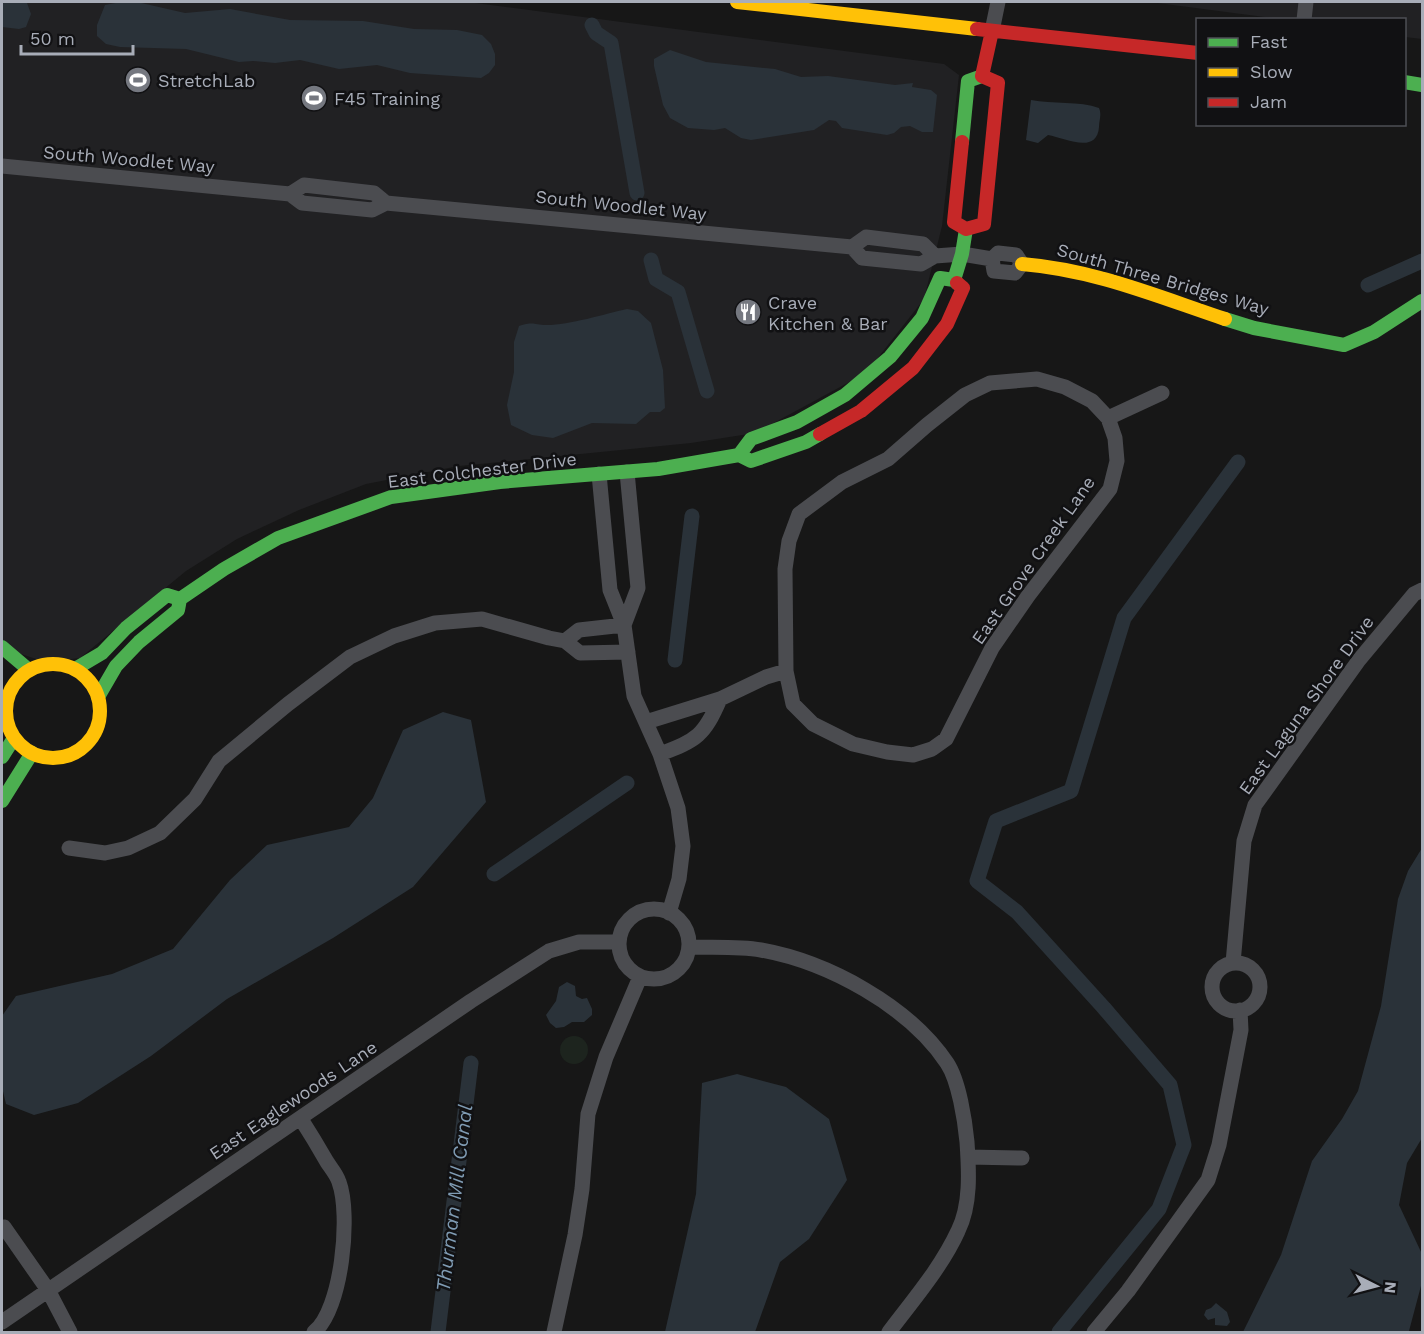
<svg xmlns="http://www.w3.org/2000/svg" width="1424" height="1334" font-family="'Work Sans',sans-serif">
<style>
.built{fill:#212123}
.green{fill:#1d241e}
.water{fill:#2a3239}
.lines{fill:none;stroke-linecap:round;stroke-linejoin:round}
.canal{stroke:#2a3239;stroke-width:15}
.street{stroke:#4b4c50;stroke-width:15}
.fast{stroke:#4caf50;stroke-width:14}
.slow{stroke:#ffc107;stroke-width:14}
.jam{stroke:#c62828;stroke-width:14}
.labels{text-anchor:middle;dominant-baseline:central;stroke-width:5;stroke-linejoin:round;paint-order:stroke}
.poi-label{font-size:18px;fill:#a8adb8;stroke:#111113;text-anchor:start}
.street-label{font-size:18px;fill:#a8adb8;stroke:#111113}
.water-label{font-size:20px;font-style:italic;fill:#7f9bb3;stroke:#111113}
</style>
<rect width="100%" height="100%" fill="#171717"/>
<path class="built" d="M2,2h466l476,62 15,11 -17,151 -18,73 -58,74 -111,60 -64,10 -232,23 -93,18 -67,26 -62,29 -51,32 -106,87 -17,2 -27,-1 -24,-8 -10,-9z
M1150,2h272v37l-17,-2 -1,-17 -124,-1z"/>
<path class="green" d="M560 1050a14 14 0 1 1 28 0a14 14 0 1 1-28 0Z"/>
<path class="water" d="M2,2l25,1 4,11 -5,13 -7,2 -17,-2z
M121,2h16l48,11 45,-4 60,11 73,1 51,8 43,1 25,5 9,9 4,10v11l-6,8 -8,5 -71,-5 -33,-8 -38,4 -39,-9 -25,3 -22,-2 -14,1 -53,-13 -66,-2 -14,-3 -9,-8v-11l8,-20z
M670,50l36,12 69,7 26,8 27,-1 67,9 18,-2 -1,4 19,3 6,5 -4,37h-11l-12,-6 -9,1 -7,6 -7,2 -45,-7 -6,-7 -7,-1 -15,10 -63,10 -10,-2 -16,-10 -11,2 -26,-2 -18,-10 -7,-13 -9,-39v-7z
M1031,100c21,4 49,1 68,8 3,7 0,12 0,19 -2,28 -34,11 -51,8l-10,8 -12,-3z
M627,309l11,2 13,12 12,47 2,38 -5,4h-10l-14,12 -44,-1 -39,15 -21,-3 -21,-10 -4,-20 7,-33v-30l5,-16c16,-5 14,-1 28,-1 22,0 58,-11 80,-16z
M443,712l28,8 15,82 -73,85 -80,51 -106,61 -76,57 -73,47 -44,12 -28,-11 -4,-17v-71l14,-20 96,-22 61,-25 57,-69 37,-35 82,-18 24,-29 30,-68z
M1422,848v290l-15,25 -8,42 23,49v28l-13,49 -1,1h-165l38,-77 31,-94 30,-42 16,-28 23,-85 17,-107 10,-28z
M567,982l8,4 1,10 6,3 5,-1 5,11v6l-8,7h-12l-8,5 -8,1 -6,-5 -4,-8 10,-14 3,-14z
M737,1074l49,13 43,32 18,61 -38,59 -29,23 -25,70h-90l31,-138 6,-111z
M1216,1303l11,9 3,10 -3,4 -12,-1v-7l-7,2 -4,-5 2,-5 5,-2z"/>
<g class="lines">
<path class="canal" d="M592,25l4,8 15,10 26,150
M651,260l5,19 22,13 29,99
M1368,285l54,-24
M675,660l17,-144
M494,874l133,-91
M438,1332l33,-269
M1059,1332l100,-123 25,-64 -14,-60 -66,-77 -87,-96 -40,-31 19,-60 75,-30 53,-173 114,-156"/>
<path class="street" d="M1304,20l2,-18
M992,31l6,-29
M2,166l288,28 12,9 70,7 14,-7 466,44
M290,194l14,-9 70,8 12,10
M998,253l18,2 6,9 -7,9 -21,-2 -2,-12z
M935,256l-12,-12 -57,-7 -14,10 10,11 59,6 14,-8 27,-2 30,5
M1108,418l54,-25
M599,474l11,116 14,35 10,71 26,58 18,54 5,38 -4,33 -10,34
M624,625l14,-37 -11,-116
M624,625l-45,5 -14,11 15,12 48,-1
M720,699l46,-22 20,-6 -1,-102 4,-28 10,-27 43,-32 46,-23 39,-34 38,-30 25,-12 47,-4 28,8 27,14 16,17 7,20 2,23 -7,28 -82,107 -36,52 -46,91 -14,10 -19,6 -26,-3 -34,-8 -40,-20 -20,-20 -7,-33
M646,722l74,-23c-16,37 -23,41 -60,55
M69,848l36,5 23,-5 32,-15 35,-34 24,-38 69,-57 62,-47 44,-21 41,-13 47,-4 67,19 16,3
M619 944a35 35 0 1 1 70 0a35 35 0 1 1-70 0Z
M689,947c23,1 49,-1 72,3 67,12 148,56 186,113 12,18 18,58 20,79 2,29 4,63 -9,89 -17,37 -45,69 -69,101
M1233,963l11,-122 11,-36 104,-145 55,-66 8,-4
M1212 987a24 24 0 1 1 48 0a24 24 0 1 1-48 0Z
M301,1119c9,14 18,29 26,43 4,6 10,13 12,20 12,32 3,128 -25,150
M968,1157l54,1
M4,1227l44,63 22,42
M2,1322l469,-321 78,-50 30,-9h40
M554,1332l21,-97 7,-46 6,-75 18,-57 34,-80
M1094,1332l34,-41 80,-111 11,-35 22,-115 -1,-20"/>
<path class="fast" d="M1404,82l18,3
M962,142l6,-61 14,-5
M954,280l8,-26 4,-25
M1225,319l29,9 90,17 30,-13 48,-31
M739,455l12,-16 46,-17 48,-27 45,-38 32,-39 18,-40 14,2 3,3
M2,647l27,23
M75,669l27,-16 24,-25 41,-33 13,4
M98,697l18,-31 23,-24 39,-32 2,-11 44,-30 54,-31 113,-41 109,-15 158,-13 81,-14 12,6 55,-19 14,-8
M2,757l12,-19
M2,801l30,-48"/>
<path class="slow" d="M737,2l240,27
M1022,264c73,6 134,32 203,55
M6 711a47 47 0 1 1 94 0a47 47 0 1 1-94 0Z"/>
<path class="jam" d="M977,29l221,24
M982,76l10,-45
M962,142l-8,80 12,7 18,-5 14,-141 -16,-7
M820,434l41,-23 52,-43 34,-44 16,-36 -6,-5"/>
</g>
<defs>
<symbol id="stadium-disc" viewBox="-11 -11 22 22"><circle r="9.5" fill="#757880" stroke="#111113"/><path d="M0-5a6.5 5 0 1 0 0 10a6.5 5 0 1 0 0-10ZM-3.5-1.8h7v3.6h-7Z" fill="#fff"/></symbol>
<symbol id="restaurant-disc" viewBox="-11 -11 22 22"><circle r="9.5" fill="#757880" stroke="#111113"/><path d="M-5-6h1v4h1v-4h1v4h1v-4h1v5L-1.5 .5V6h-2V.5L-5-1ZM5-6V6H3V1.5H1.5Q1.5-4 5-6Z" fill="#fff"/></symbol>
</defs>
<g fill-rule="evenodd">
<use href="#stadium-disc" x="123" y="65" width="30" height="30"/>
<use href="#stadium-disc" x="299" y="83" width="30" height="30"/>
<use href="#restaurant-disc" x="733" y="297" width="30" height="30"/>
</g>
<g class="labels">
<g class="poi-label">
<text x="158" y="80">StretchLab</text>
<text x="334" y="98">F45 Training</text>
<text x="768" y="302">Crave<tspan x="768" dy="21">Kitchen &amp; Bar</tspan></text>
</g>
<g class="street-label">
<text transform="translate(129 159) rotate(5)">South Woodlet Way</text>
<text transform="translate(621 205) rotate(6)">South Woodlet Way</text>
<text transform="translate(1163 279) rotate(16)">South Three Bridges Way</text>
<text transform="translate(482 470) rotate(-7)">East Colchester Drive</text>
<text transform="translate(1033 560) rotate(-55)">East Grove Creek Lane</text>
<text transform="translate(1306 705) rotate(-54)">East Laguna Shore Drive</text>
<text transform="translate(293 1100) rotate(-34)">East Eaglewoods Lane</text>
</g>
<g class="water-label">
<text transform="translate(454 1198) rotate(-83)">Thurman Mill Canal</text>
</g>
</g>
<rect width="1424" height="1334" fill="none" stroke="#a8adb8" stroke-width="6"/>
<rect x="1196" y="18" width="210" height="108" fill="#111113" stroke="#4d4f55" stroke-width="1.5"/>
<rect x="1208" y="38" width="30" height="9" fill="#4caf50" stroke="#4d4f55" stroke-width="1.5"/>
<text x="1250" y="48" font-size="18" fill="#a8adb8">Fast</text>
<rect x="1208" y="68" width="30" height="9" fill="#ffc107" stroke="#4d4f55" stroke-width="1.5"/>
<text x="1250" y="78" font-size="18" fill="#a8adb8">Slow</text>
<rect x="1208" y="98" width="30" height="9" fill="#c62828" stroke="#4d4f55" stroke-width="1.5"/>
<text x="1250" y="108" font-size="18" fill="#a8adb8">Jam</text>
<g transform="translate(1376 1286) rotate(96)" stroke="#111113" stroke-width="4.5" paint-order="stroke">
<path d="M0-4.5L10 22L0 15L-10 22Z" fill="#a8adb8"/>
<text y="-9" font-size="16" font-weight="bold" text-anchor="middle" fill="#a8adb8">N</text>
</g>
<path d="M21 45v9h112v-9" fill="none" stroke="#a8adb8" stroke-width="3"/>
<text x="30" y="45" font-size="18" fill="#a8adb8" stroke="#111113" stroke-width="4.5" paint-order="stroke">50 m</text>
</svg>
